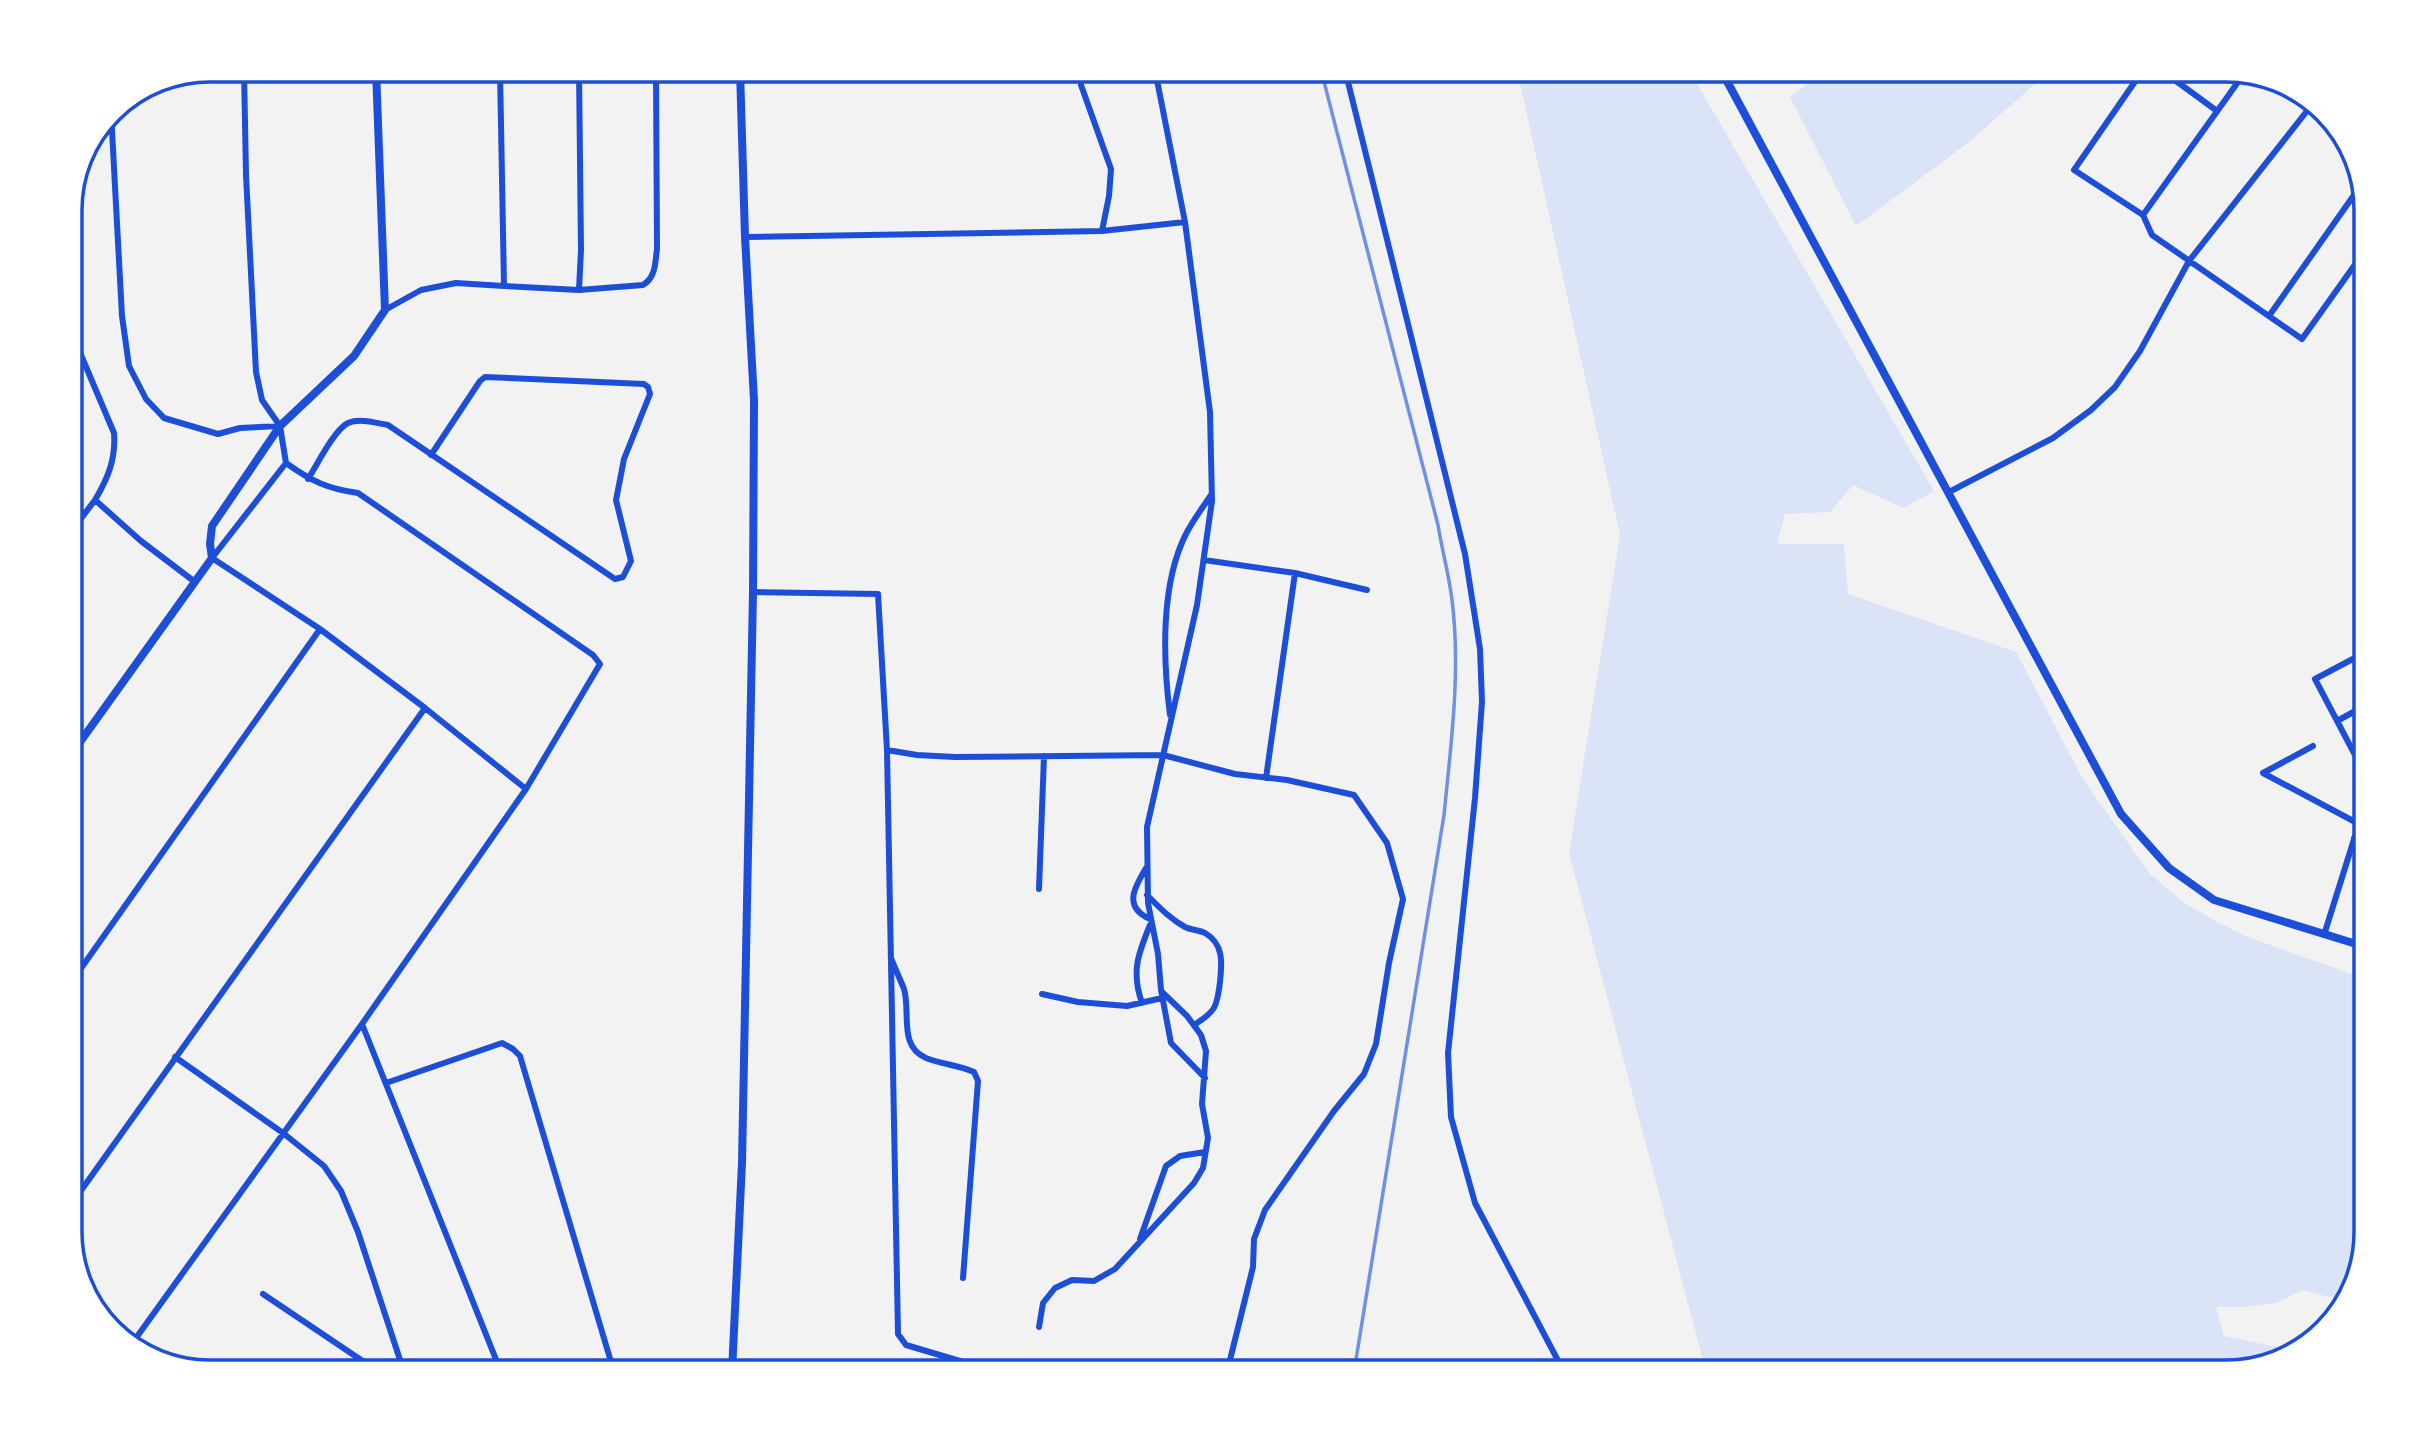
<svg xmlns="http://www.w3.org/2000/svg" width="2436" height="1442" font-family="Mulish,sans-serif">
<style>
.green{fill:#dbe4f7}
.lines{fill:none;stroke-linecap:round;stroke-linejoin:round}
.minor{stroke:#1d4ed8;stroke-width:6}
.tertiary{stroke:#1d4ed8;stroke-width:8}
.rail{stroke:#7290e2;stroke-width:3.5}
.rim{fill:none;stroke:#1d4ed8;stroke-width:3.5}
</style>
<rect width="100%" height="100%" fill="#f2f2f2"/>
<path class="green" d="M1517,70h172l245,421 -31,17 -50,-23 -23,27 -45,2 -8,30h67l4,50 168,58 67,127 67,95 32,27 33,20 33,16 118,42v253l-19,70 -44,-12 -27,13 -32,4h-28l8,29 62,13 -2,7 -58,16h-520l-137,-519 51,-318z
M1830,70h221l-83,73 -112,83 -66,-129 28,-21z"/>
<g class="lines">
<path class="minor" d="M579,70l2,180 -2,40 64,-5c13,-8 12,-22 14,-36l-1,-179
M1080,70l1,15 30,84 -2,27 -7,35
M1155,70l30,152 25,190 2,89 -15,104 -50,222 1,76 10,51 3,36 10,53 34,35
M1345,70l120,484 15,95 2,53 -7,96 -27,255 3,64 24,86 89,169
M2143,70l-69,100 69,45 9,20 150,104 64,-90
M2161,70l56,41
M111,112l11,204 7,50 17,33 18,19 54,16 22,-6 40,-2
M2143,215l100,-140
M745,237l357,-6 83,-9
M504,286l75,4
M385,310l36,-20 35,-7 48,3 -4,-216
M2269,316l92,-131
M70,329l44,104c2,26 -6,45 -19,67
M286,463c25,18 42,26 72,30l235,162 7,9 -74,125
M308,479c9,-14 26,-49 40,-56 12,-5 28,0 40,2l227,154 8,-2 8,-16 -15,-61 8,-41 26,-65 -2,-7 -4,-3 -159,-7 -5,4 -49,74
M1949,492l104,-54 38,-28 24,-23 25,-36 49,-90 118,-150 8,-4
M70,533l25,-33 46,41 54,41
M1204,560l91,13 72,17
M753,592l125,2 9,156 11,584 8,11 91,27
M2366,652l-51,27 51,97
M1170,715c-7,-55 -10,-132 17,-183 7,-13 16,-25 24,-37
M2337,721l29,-16
M2313,746l-50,27 96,51
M887,750l30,5 38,2 208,-2 72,19 52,6 67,15 33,48 16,56 -14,64 -13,81 -12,30 -30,37 -69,99 -11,29 -1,28 -26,105
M1266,778l29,-205
M2354,838l12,4
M1146,868c-12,20 -23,39 4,51
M1039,889l5,-133
M1147,895c12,12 23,24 38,32 6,3 14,3 20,6 19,11 17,30 15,49 -3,25 -4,29 -26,43
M2324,935l42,-134
M891,958c4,10 9,21 13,31 7,24 -6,57 22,69 15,6 32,7 48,14l4,9 -15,197
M70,984l250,-355 -108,-71 74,-95 -6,-37 -18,-26 -6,-28 -10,-197 -2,-105
M1042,994l36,8 49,4 35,-8
M1142,1003c-11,-31 -4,-49 8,-78
M362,1024l139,348
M175,1057l108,76 41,33 17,25 17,41 46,140
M386,1083l116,-40 11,6 7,7 94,316
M70,1206l355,-498 -105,-79
M1140,1239l26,-73 14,-10 25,-4
M263,1294l116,78
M1039,1327l4,-24 12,-15 17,-8 22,1 21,-12 79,-86 9,-15 5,-30 -6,-34 4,-53 -5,-16 -14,-19 -25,-24
M131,1345l231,-321 164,-235 -101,-81"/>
<path class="tertiary" d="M1721,70l400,744 48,54 45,32 152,47
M70,756l142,-198 -2,-14 2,-18 68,-100 74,-70 31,-46 -9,-240
M732,1372l10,-209 11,-571 1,-192 -9,-163 -5,-167"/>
<path class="rail" d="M1321,70l117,455c4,25 11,50 14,75 9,71 -1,144 -8,215l-90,557"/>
</g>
<path d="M0 0H2436V1442H0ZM210 82H2226A128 128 0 0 1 2354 210V1232A128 128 0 0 1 2226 1360H210A128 128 0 0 1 82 1232V210A128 128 0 0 1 210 82Z" fill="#fff" fill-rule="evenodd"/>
<path class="rim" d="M210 82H2226A128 128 0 0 1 2354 210V1232A128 128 0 0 1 2226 1360H210A128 128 0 0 1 82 1232V210A128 128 0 0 1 210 82Z"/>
</svg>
